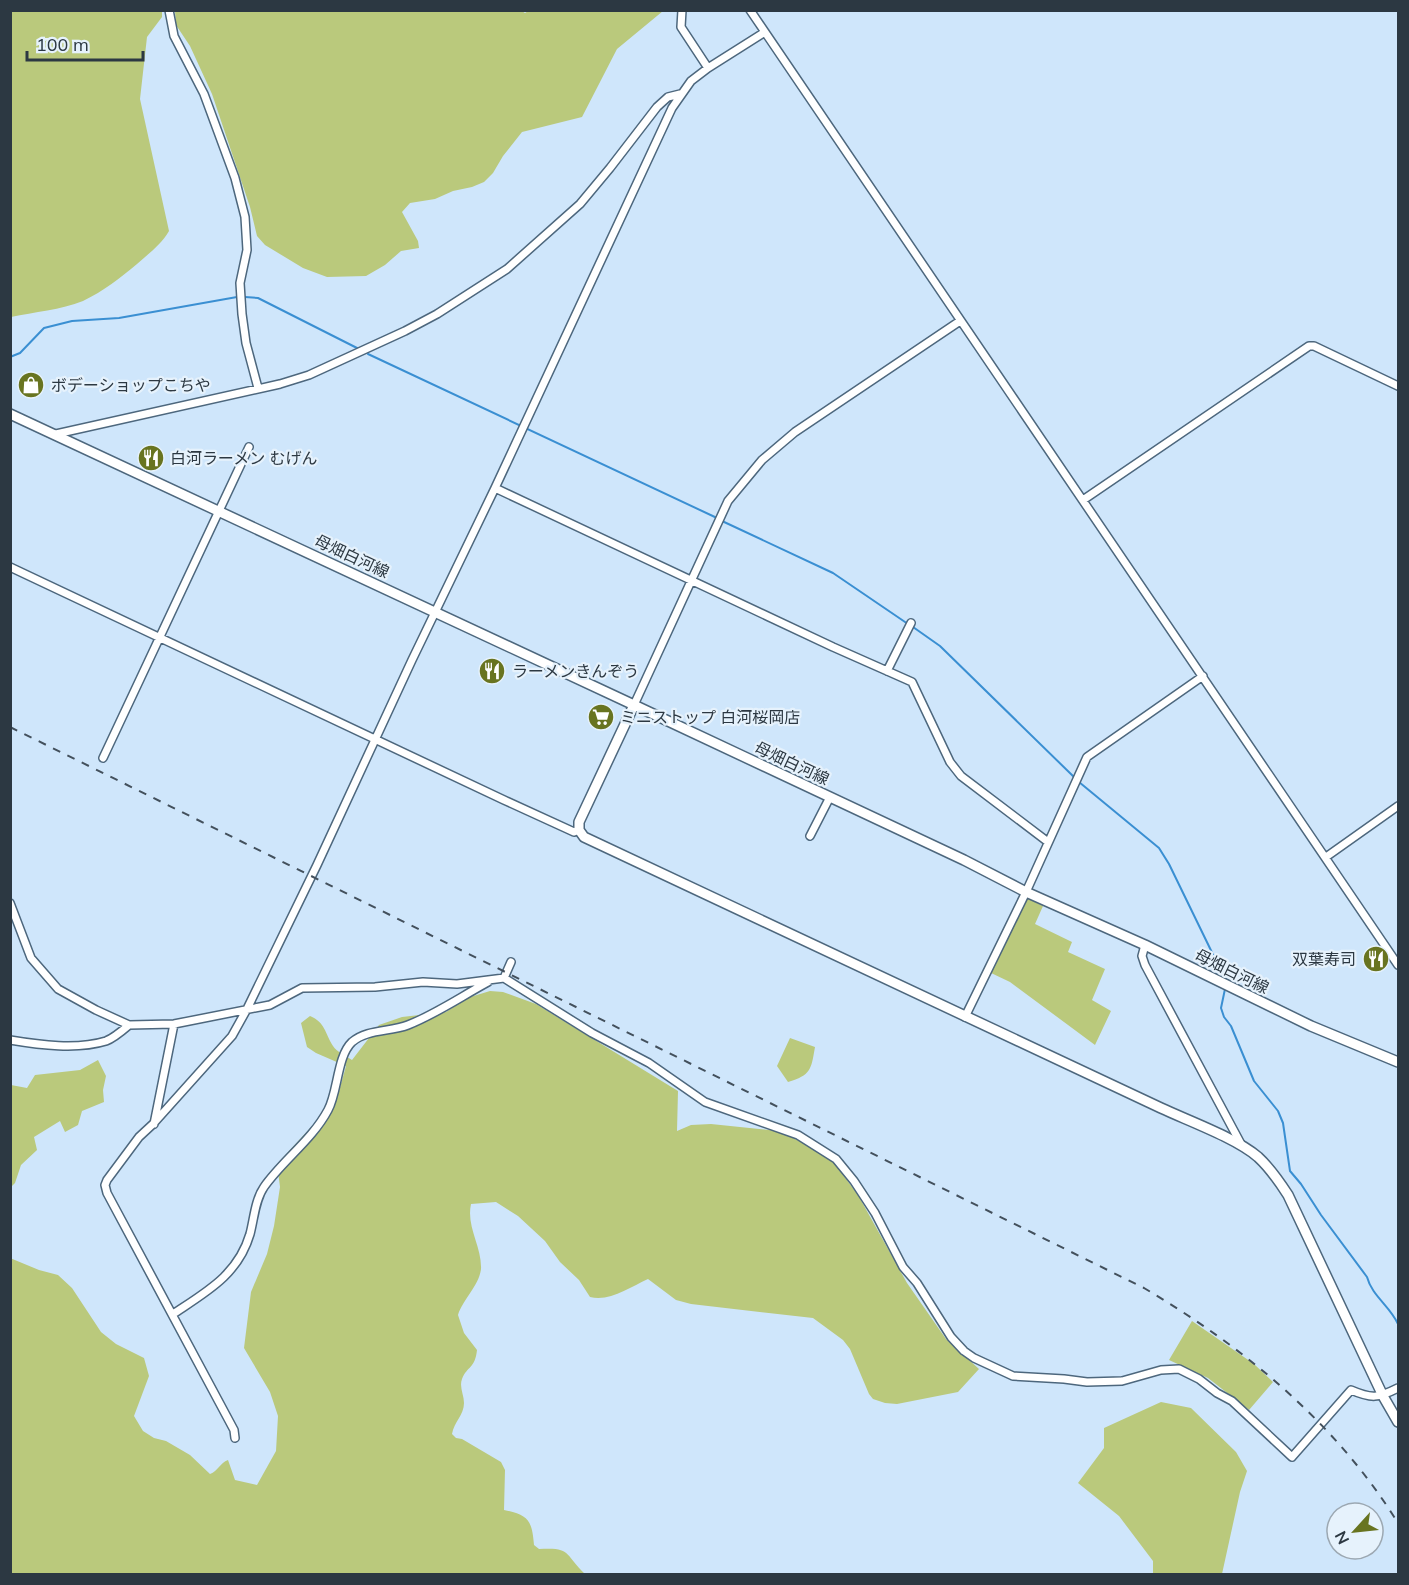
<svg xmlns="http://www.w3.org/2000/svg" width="1409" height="1585" font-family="Mulish,'Noto Sans JP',sans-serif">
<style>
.green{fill:#bac97c}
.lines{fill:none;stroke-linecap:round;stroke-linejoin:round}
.stream{stroke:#3a8fd2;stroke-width:2}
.street-casing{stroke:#4d677d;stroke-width:10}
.secondary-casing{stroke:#4d677d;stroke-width:12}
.street{stroke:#fff;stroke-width:7}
.secondary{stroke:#fff;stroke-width:9}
.rail{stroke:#43505c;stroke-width:2;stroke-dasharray:8 8;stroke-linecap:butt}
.labels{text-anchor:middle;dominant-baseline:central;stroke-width:4.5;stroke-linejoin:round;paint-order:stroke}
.poi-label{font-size:16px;fill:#2c3842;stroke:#e6f2fc;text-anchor:start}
.street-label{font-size:16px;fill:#2c3842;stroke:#e6f2fc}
</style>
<rect width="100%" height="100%" fill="#cfe6fb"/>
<path class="green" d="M11,10l151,1v6l-15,20 -7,62 29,132c-8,14 -20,22 -32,33 -17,14 -33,27 -54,37 -22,9 -49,11 -72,16z
M520,10l5,3 5,-3 133,1 -46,38 -35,68 -60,15 -19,24 -10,17 -9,9 -12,5 -19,4 -18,8 -25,4 -8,9 16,29 1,7 -18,3 -16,14 -19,11 -39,1 -24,-9 -38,-23 -8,-9 -7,-29 -38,-113 -22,-48 -14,-21 -1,-14z
M1025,897l18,9 -8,18 37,18 -4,10 37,17 -13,31 19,11 -16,34 -85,-63 -21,-10z
M490,991l13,1 33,12 142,87 -1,40 14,-6 20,-1 68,7 50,25 29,39 49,88 39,56 33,30 -21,23 -61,12 -12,-1 -12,-4 -4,-5 -19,-45 -7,-9 -30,-22 -122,-14 -15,-4 -28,-21c-18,8 -38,23 -58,18l-11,-17 -19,-18 -15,-21 -27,-25 -22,-14 -25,2c-5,23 11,42 10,65 -2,17 -18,30 -23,46l6,18 13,17c-2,19 -10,16 -15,29 -3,8 2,16 2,24 0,12 -10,19 -12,31l4,4 6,1 39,23 4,8 -1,40c25,5 28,11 30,35l5,4c33,-2 25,5 46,25h-574l-1,-316 29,12 19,5 14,13 29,44 15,12 28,14 5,18 -15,40 9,15 11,7 12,3 24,14 20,19c8,-3 10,-11 18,-14l7,20 22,5 19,-34 2,-35 -8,-24 -26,-44 7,-56 16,-38 7,-28 6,-39 -3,-23 37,-40 25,-33 7,-25 -30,-13 -9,-6 -6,-24 9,-7c15,6 15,17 23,30 4,6 13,10 19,14l27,-35 23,-8 44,-5 21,-14z
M790,1038l25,9c-4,23 -4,28 -27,35l-11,-16z
M98,1060l8,16 -3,14 1,12 -22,9 -4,14 -13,7 -5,-11 -26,16 3,13 -16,15 -6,18 -4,4v-102l16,3 8,-13 45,-5z
M1192,1321l62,43 19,18 -24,28 -41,-32 -39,-18z
M1161,1402l30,6 45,44 11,19 -7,21 -18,82h-69v-13l-34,-45 -41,-33 26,-35v-20z"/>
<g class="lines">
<path class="stream" d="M245,297l13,1 99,50
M368,354l349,164
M10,357l10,-4 24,-25 28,-7 47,-3 118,-21
M722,521l111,52 75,51
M913,627l27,19 135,132
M1079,782l80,66 10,16 52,107
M1225,989l-4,19 3,9 7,9 23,55 24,30 5,12 7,48 11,13 20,31 46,62c5,19 23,29 31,47"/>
<defs>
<path id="street" d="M169,10l5,26 30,58 31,84 10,39 2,33 -7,33 2,31 4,29 12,45
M682,10l-1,17 27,41
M750,10l648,955
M56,434l224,-50 29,-9 96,-44 32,-17 70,-45 73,-65 30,-36 47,-61 11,-10 12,-3
M495,488l338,159 79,35 38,80 11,14 87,66
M1083,500l226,-154h5l84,40
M10,567l494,233 70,32 5,-2
M887,671l24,-48
M634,705l94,-204 34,-41 33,-28 165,-111
M103,758l146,-311
M810,836l20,-39
M1326,857l72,-51
M10,903l21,55 27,31 38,21 33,15 45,-1 96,-19 32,-17 73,-1 48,-5 34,2 47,-6 88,55 57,30 56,39 93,33 38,24 18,22 21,32 28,54 14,16 34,54 13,14 10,7 39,18 51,3 23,3 35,-1 39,-11 18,-1 20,10 18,14 15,8 60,56 59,-67c21,9 27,8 47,-2
M1145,945l-3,11 3,9 96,179
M504,978l7,-16
M965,1017l61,-125 61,-135 116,-81
M10,1040c30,5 67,10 96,1 8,-3 16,-10 23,-16
M154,1124l20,-100
M173,1314c33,-22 65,-39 77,-80 4,-15 5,-34 14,-47 19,-27 48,-47 64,-77 10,-18 9,-54 24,-68 15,-13 38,-10 56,-17 28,-11 54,-29 80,-43
M235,1438l-1,-8 -127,-237 -2,-8 2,-5 32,-43 14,-13 79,-88 15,-27 70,-144 95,-205 83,-172 177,-380 19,-27 17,-13 57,-36"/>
<path id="secondary" d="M10,414l624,291 330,155 62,32 119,53 166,81 87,36
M634,705l-55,117v8l5,7 577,271c28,13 75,30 97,49 12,11 21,24 30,38l95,201 15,26"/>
</defs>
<use href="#street" class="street-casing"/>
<use href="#secondary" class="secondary-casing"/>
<use href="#street" class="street"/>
<use href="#secondary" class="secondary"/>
<path class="rail" d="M10,727l1134,561c101,60 192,135 254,235"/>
</g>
<defs>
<symbol id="shop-disc" viewBox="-11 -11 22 22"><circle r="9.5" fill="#687420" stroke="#e6f2fc"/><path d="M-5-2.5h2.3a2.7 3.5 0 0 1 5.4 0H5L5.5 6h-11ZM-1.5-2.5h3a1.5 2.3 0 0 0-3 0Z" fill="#fff"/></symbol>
<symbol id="restaurant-disc" viewBox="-11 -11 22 22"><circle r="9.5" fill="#687420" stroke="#e6f2fc"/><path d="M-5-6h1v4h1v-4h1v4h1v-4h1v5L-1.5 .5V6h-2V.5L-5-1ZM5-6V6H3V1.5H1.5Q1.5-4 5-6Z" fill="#fff"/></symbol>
<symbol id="supermarket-disc" viewBox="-11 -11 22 22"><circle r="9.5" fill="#687420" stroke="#e6f2fc"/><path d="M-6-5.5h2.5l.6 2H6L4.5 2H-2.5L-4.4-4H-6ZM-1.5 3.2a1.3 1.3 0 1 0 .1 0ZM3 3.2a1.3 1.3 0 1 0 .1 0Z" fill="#fff"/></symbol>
</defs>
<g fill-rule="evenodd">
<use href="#shop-disc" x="16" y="370" width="30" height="30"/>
<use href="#restaurant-disc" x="136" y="443" width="30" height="30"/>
<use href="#restaurant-disc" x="477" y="656" width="30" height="30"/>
<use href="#supermarket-disc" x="586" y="702" width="30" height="30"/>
<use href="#restaurant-disc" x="1361" y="944" width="30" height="30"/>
</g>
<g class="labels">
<g class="poi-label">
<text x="51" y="385">ボデーショップこちや</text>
<text x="170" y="458">白河ラーメン むげん</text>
<text x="512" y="671">ラーメンきんぞう</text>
<text x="620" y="717">ミニストップ 白河桜岡店</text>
<text x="1356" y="959" text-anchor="end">双葉寿司</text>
</g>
<g class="street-label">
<text transform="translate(352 556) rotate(25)">母畑白河線</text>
<text transform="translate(792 763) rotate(25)">母畑白河線</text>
<text transform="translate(1232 971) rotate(26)">母畑白河線</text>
</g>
</g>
<rect width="1409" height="1585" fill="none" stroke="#2c3842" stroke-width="24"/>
<g transform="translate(1355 1531) rotate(243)"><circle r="28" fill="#e6f2fc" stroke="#9ca8b2" stroke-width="1.5"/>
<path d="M0-4.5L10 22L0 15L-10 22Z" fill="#687420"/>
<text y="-9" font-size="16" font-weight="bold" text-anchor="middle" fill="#2c3842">N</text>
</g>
<path d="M27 51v9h116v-9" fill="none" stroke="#2c3842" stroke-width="3"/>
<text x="36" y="51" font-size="18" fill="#2c3842" stroke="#e6f2fc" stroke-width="4.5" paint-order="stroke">100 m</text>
</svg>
